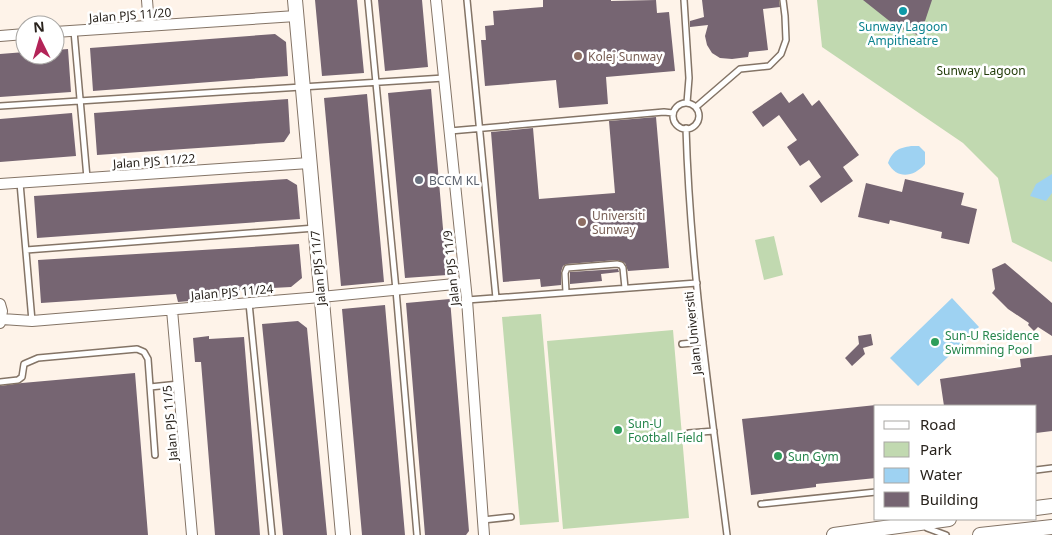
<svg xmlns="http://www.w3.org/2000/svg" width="1052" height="535" font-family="'Noto Sans',sans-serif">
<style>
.green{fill:#c1d9b0}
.water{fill:#9ed2f2}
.building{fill:#766572}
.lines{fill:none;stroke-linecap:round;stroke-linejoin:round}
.lane-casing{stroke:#847466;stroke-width:8}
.street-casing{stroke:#847466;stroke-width:12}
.secondary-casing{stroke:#847466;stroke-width:16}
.lane{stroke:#fff;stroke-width:5}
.street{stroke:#fff;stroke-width:10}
.secondary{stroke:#fff;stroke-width:14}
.culture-dot{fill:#0f9aa8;stroke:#fff;stroke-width:2}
.education-dot{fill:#8d6e63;stroke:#fff;stroke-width:2}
.worship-dot{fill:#6b7280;stroke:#fff;stroke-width:2}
.leisure-dot{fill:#2e9e5b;stroke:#fff;stroke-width:2}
.labels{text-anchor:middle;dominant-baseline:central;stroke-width:5;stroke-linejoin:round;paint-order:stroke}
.street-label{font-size:12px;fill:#28221c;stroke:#fff}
.culture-label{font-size:12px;fill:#0d838f;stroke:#fff}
.education-label{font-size:12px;fill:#785e54;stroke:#fff;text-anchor:start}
.park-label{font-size:12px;fill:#233d0a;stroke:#fff}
.worship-label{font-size:12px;fill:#5b616d;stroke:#fff;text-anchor:start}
.leisure-label{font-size:12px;fill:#27864d;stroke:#fff;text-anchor:start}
</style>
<rect width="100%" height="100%" fill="#fef3e9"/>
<path class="green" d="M817,0h235v262l-40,-20 -14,-64 -35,-35 -141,-96z
M774,236l9,39 -19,5 -9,-40z
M541,314l18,208 -39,3 -18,-208z
M673,330l16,188 -126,11 -16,-188z"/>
<path class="water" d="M911,146h8l6,6v12c-11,13 -28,16 -37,-1 5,-13 11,-15 23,-17z
M1052,174v19l-6,8 -16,-5 6,-12z
M952,298l27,29 -61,59 -28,-28z"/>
<path class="building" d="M315,0h42l7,73 -42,3z
M378,0h44l6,67 -43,4z
M543,0h68v1l45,-1 1,13 12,-1 6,59 -69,6 2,27 -49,4 -3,-28 -71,6 -4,-46h5l-1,-14 9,-1 -1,-14 50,-4z
M702,0h77l1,7 -17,2 5,41 -19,2 -1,5 -16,2 -12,-1 -8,-5 -5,-8 -2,-9 3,-11 -18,2v-6l14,-4z
M863,0h69l-12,36 -23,-9z
M275,34l11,8 2,34 -195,15 -3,-43z
M68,49l3,43 -71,5v-43l25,-2v3h30v-5z
M431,89l16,186 -42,3 -17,-185z
M781,92l8,11 14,-10 9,13 7,-6 40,55 -16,12 10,14 -32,22 -12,-17 12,-9 -12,-17 -9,6 -13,-19 10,-7 -18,-25 -16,12 -11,-15z
M367,94l17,188 -43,4 -17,-188z
M288,99l2,34 -6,9 -187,13 -3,-42z
M72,113l4,43 -76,6v-43z
M656,117l13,151 -41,3 -3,-8 -8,-3 -50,4 -4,2 -2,6v13l-20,2 -1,-8 -37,3 -12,-150 42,-4 6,71 76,-6 -6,-72z
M287,179l10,6 3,34 -263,19 -3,-42z
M905,179l59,14 -3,12 16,4 -8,35 -28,-6 1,-6 -52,-12 -1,4 -31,-7 8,-34 36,9z
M299,244l3,34 -11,9 -53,3 1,7 -61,5 -2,-8 -135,9 -3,-43z
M1005,263l47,40v33l-14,-9 -4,4 -6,-6 1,-2 -21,-14 -16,-16 3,-4 -3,-20z
M618,269l1,3 -18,2 1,7 -32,3v-12z
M450,299l19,232 -3,4h-41l-19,-232z
M385,305l20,230h-43l-20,-226z
M298,321l9,7 20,207h-44l-21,-211z
M871,334l2,11 -10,3 2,6 -13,12 -7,-8 14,-14 -1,-8z
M209,336v3l35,-2 16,198h-45l-14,-173h-6l-2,-24z
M1052,355v76l-16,2v-27h-92l-4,-27 81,-12 -1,-8z
M135,373l13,162h-148v-149l22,-3z
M876,405v73l-60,6v3l-65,8 -9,-76z"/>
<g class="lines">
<defs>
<path id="lane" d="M368,0l28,290 21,245
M467,0l29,298
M684,0l5,78 -2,25
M74,31l13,147
M673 116a13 13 0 1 1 26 0a13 13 0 1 1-26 0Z
M0,106l444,-28
M696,107l44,-38 29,-3 12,-12 5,-14 -1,-24 -2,-16
M686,128c4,136 24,272 41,407
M450,131l214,-19 9,1
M20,183l12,138
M26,250l289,-22
M566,292l-1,-19 2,-5 50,-4 4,1 2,3 2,20
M467,300l230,-17
M249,303l23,232
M682,344l21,-2
M0,382l18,-2 4,-3 2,-13 14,-6 99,-9 7,3 4,7 7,96
M150,387l29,-3
M689,433l25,-2
M1036,470l16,-2
M761,504l115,-12
M483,520l28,-3
M925,524l2,4 19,7"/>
<path id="street" d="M147,0l2,26
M436,0l31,300 17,235
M55,32l241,-16
M0,36l25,-2
M0,184l309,-21
M0,304l2,7 -2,12
M172,310l20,225
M2,319l30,2 289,-24 144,-14"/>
<path id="secondary" d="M295,0l48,535
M1036,508l16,-2
M834,535l115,-16
M980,535l72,-8"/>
</defs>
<use href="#lane" class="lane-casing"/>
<use href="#street" class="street-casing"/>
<use href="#secondary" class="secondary-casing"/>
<use href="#lane" class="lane"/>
<use href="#street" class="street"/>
<use href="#secondary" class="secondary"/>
</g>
<circle class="culture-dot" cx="903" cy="11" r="5"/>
<g class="education-dot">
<circle cx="578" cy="56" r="5"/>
<circle cx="582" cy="222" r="5"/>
</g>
<circle class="worship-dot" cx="419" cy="180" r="5"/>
<g class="leisure-dot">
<circle cx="935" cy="342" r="5"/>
<circle cx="618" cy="430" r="5"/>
<circle cx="778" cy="456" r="5"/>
</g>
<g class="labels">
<g class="street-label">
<text transform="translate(130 15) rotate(-4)">Jalan PJS 11/20</text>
<text transform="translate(154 161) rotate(-4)">Jalan PJS 11/22</text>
<text transform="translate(318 268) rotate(-95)">Jalan PJS 11/7</text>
<text transform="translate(451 268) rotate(-96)">Jalan PJS 11/9</text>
<text transform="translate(232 292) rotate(-5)">Jalan PJS 11/24</text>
<text transform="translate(693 333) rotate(-96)">Jalan Universiti</text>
<text transform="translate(170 423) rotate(-95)">Jalan PJS 11/5</text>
</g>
<g class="culture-label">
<text x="903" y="26">Sunway Lagoon<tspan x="903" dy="14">Ampitheatre</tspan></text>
</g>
<g class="education-label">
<text x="588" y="56">Kolej Sunway</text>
<text x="592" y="215">Universiti<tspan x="592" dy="14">Sunway</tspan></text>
</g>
<g class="park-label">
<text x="981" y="70">Sunway Lagoon</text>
</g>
<g class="worship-label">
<text x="429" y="180">BCCM KL</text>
</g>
<g class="leisure-label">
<text x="945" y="335">Sun-U Residence<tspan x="945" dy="14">Swimming Pool</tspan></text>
<text x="628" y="423">Sun-U<tspan x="628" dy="14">Football Field</tspan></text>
<text x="788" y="456">Sun Gym</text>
</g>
</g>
<rect x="874" y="405" width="162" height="115" fill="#ffffff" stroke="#a9a7a4"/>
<rect x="884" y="421" width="25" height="8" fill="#ffffff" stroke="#a9a7a4"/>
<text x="920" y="430" font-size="15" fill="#28221c">Road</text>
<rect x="884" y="442" width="25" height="15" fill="#c1d9b0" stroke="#a9a7a4"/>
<text x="920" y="455" font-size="15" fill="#28221c">Park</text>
<rect x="884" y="468" width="25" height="15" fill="#9ed2f2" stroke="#a9a7a4"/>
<text x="920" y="480" font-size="15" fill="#28221c">Water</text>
<rect x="884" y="492" width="25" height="15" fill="#766572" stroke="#a9a7a4"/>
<text x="920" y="505" font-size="15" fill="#28221c">Building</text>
<g transform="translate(40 40) rotate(355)"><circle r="24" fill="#ffffff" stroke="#a9a7a4"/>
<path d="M0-4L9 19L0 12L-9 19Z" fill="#b32458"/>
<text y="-8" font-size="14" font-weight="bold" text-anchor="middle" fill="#28221c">N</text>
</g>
</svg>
